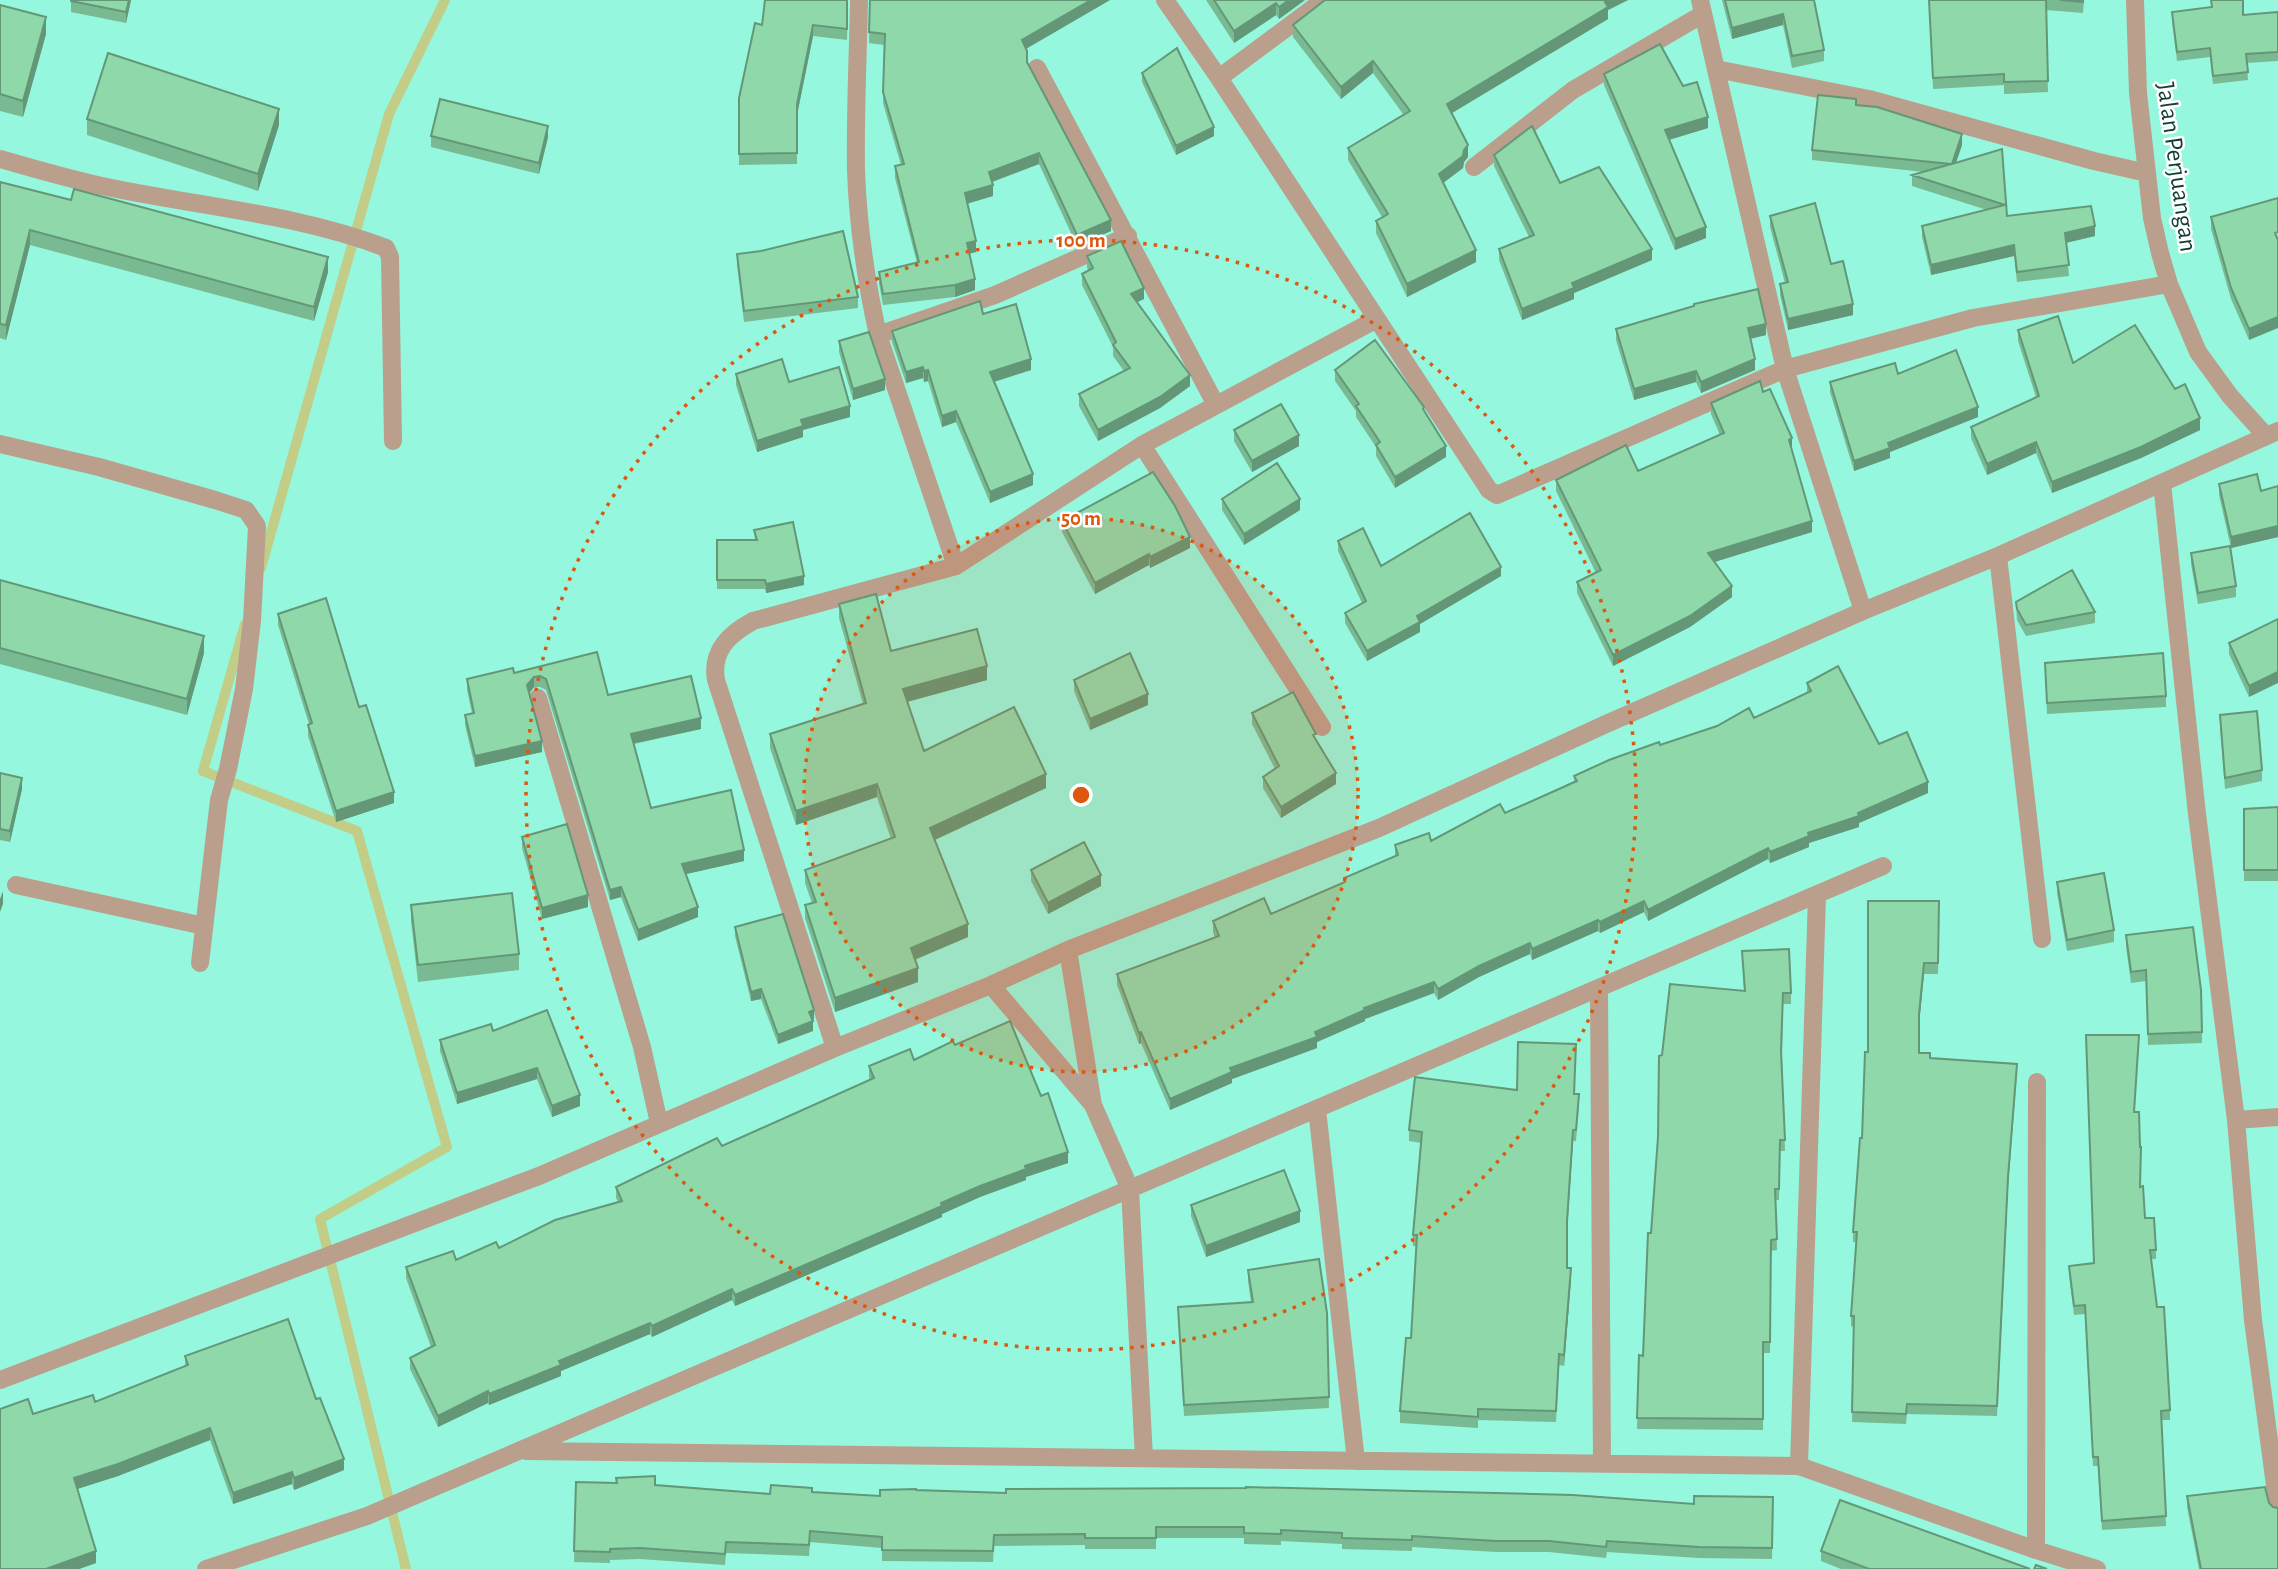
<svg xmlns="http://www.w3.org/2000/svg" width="2278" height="1569" font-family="'Alegreya Sans',sans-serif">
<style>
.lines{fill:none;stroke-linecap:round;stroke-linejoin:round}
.stream{stroke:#c2cd88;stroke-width:10}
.service{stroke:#ba9f8d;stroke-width:18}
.minor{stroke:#ba9f8d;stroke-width:18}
.wall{fill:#7aba92}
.shaded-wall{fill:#639777}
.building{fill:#8ed8aa;stroke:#639777;stroke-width:2}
.ring{fill:none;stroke:#dd580e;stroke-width:3.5;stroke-dasharray:3.5 7}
.labels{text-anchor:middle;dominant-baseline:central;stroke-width:5;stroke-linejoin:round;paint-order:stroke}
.street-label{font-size:26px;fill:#143e35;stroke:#fff}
.centre{fill:#dd580e;stroke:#fff;stroke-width:3.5}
.ring-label{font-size:21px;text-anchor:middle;font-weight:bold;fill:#dd580e;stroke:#fff;stroke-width:5;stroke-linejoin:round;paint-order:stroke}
</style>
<rect width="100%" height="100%" fill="#95f7de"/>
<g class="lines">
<path class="stream" d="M261,568l128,-454 56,-114
M245,624l-42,147 154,60 90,316 -127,72 86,350"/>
<path class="service" d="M0,159c31,9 62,18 93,25 97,22 199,28 293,64l4,9 3,184
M0,444l99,23 116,33 31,10 11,16 -5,95 -8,68 -16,80 -9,31 -19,163
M16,885l188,41"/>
<path class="minor" d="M859,0c-1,57 -4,114 -3,171 2,54 10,110 22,164l78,231
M1165,0l54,78 270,412 8,5 288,-126 188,-51 196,-34
M1700,0l85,369 78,242
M2135,0l3,93 14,125 8,35 9,31 29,68 32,44 36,40
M1037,68l179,337
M1716,69l153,30 225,62 53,12
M1219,78l105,-78
M1474,167l99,-77 130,-76
M878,335l117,-40 133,-59
M1142,445l180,282
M2162,483l35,331 39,306 17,200 25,188
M1998,556l44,383
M538,698l104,349 17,76
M1068,950l25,155 37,84 14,269
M991,985l102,120
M1599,988l3,475
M835,1048l-119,-368c-5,-29 13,-46 37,-59l203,-55 186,-121 233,-125
M1317,1109l39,352
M2236,1120l42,-3
M0,1380l539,-204 296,-128 156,-63 77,-35 311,-122 227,-104 257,-113 135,-55 280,-125
M526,1451l1273,15 237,84 61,19
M1799,1466l18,-571
M2036,1550l1,-468
M206,1569l161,-53 1516,-650"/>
</g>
<path class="wall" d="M71,0h60l-5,23 -55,-11z
M848,0l-1,40 -34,-4 -16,79v49l-58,1v-67l23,-73z
M870,0h240l-84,49 1,14 84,168 -34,15 -38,-82 -47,18 1,14 -26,8 9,48 -7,2 6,36 -20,7 -72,8 -4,-22v-11l38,-9 -22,-85v-12l6,-1 -18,-62 1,-58 -15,-2z
M1206,0h99l-26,19 -3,-4 -42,28z
M1325,0h303l-20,10v9l-156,94 16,44 -4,5 -1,6 -20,15 33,79 -69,35 -31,-64v-12l6,-4 -34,-57v-12l55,-34 -30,-41 -32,26 -48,-62v-12z
M1722,0h92l10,50v11l-32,7 -9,-43 -51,14z
M1929,0h155l-1,13 -37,-3 2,82 -44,2v-9l-71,4z
M0,5l46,29 -23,83 -23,-6z
M2172,12l71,3 35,-3v49l-31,2 1,17 -35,4 -3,-27 -33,4 -5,-40z
M1142,73l72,63 -38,19 -34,-73z
M1604,74l79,12 25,42 -39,12 37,98 -31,12 -71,-165z
M1856,105l106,40 -6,18 46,-14 5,67 88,20 -29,7 3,33 -52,6 -3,-26 -83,19 -9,-38v-11l65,-16 -75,-24v-11l12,-3 -112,-12v-10z
M87,119l192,6 -21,66 -171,-56z
M431,136l117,1 -9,37 -108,-27z
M1494,155l66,28 92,77 -78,33v6l-52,21 -23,-60v-11l30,-12 -35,-71z
M0,182l328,90 -14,49 -284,-76 -24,95 -6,-2z
M2278,198l-29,142 -18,-41 -20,-70v-12z
M1770,216l61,48 22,51 -65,15 -8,-35v-11l5,-1 -15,-56z
M737,254l121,43v11l-114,14 -7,-57z
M1087,256l57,43 -7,3 53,84 -30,22 -62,33 -19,-35v-12l45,-23 -11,-15v-9l-31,-62v-11l6,-4 -1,-3z
M983,314l48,56 -37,12 39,103 -43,18 -34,-81 -14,5 -14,-46 -4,1 -1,-4 -17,5 -14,-41v-11z
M1616,329l150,6 -15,4 4,31 -54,23 -5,-11 -62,18 -18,-60z
M2018,330l55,33 127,67 -59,28 -89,35 -16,-40 -49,22 -16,-37v-11l65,-30 -18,-56z
M839,341l46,49 -32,10 -14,-48z
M1335,370l89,41 22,46 -51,31 -19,-32v-9l-20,-30v-6l-21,-30z
M736,374l114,43 -47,13v7l-46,15 -21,-67z
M1898,374l80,43 -88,35v6l-36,13 -24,-79v-10z
M1763,392l29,57 -1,1 21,82 -98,30 18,35 -42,30 -77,39 -36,-73v-11l19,-9 -40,-82v-11l82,-9 82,-36 -9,-21v-11z
M1234,430l65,16 -47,26 -18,-31z
M2219,484l42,7 17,-5v51l-47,11 -12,-53z
M1222,499l78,11 -56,35 -22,-35z
M1062,521l128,27 -40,20 -1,-3 -54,29 -33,-62z
M754,530l50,55 -38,8 -1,-4h-48v-49h38z
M1338,541l43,25 120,10 -81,48v8l-53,29 -22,-38v-10l17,-10 -24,-52z
M2191,553l45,33v11l-38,7 -7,-40z
M0,580l204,73 -17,62 -187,-51z
M2016,602l79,10v11l-69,13 -9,-16z
M839,604l52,47 96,29 -80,22 17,49 122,37 -111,52 33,97 -53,23 3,22 -83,30 -30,-94v-13l7,-2 -7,-20v-13l86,-31 -14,-42 -81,28 -26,-77v-14l93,-30 -24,-86z
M278,614l81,93 35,96 -58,19 -28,-86v-11l1,-1 -31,-99z
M2278,619l-29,78 -20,-43v-11z
M597,652l11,43 93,34 -67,15 17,64 93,53 -58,13 12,43 -60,24 -17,-44 -11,3 -64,-210 -6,-3h-6l-5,6 13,59 -67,15 -10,-42v-10l7,-2 -5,-23v-11l47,-6z
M2045,663l121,33v11l-119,7z
M1074,680l74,25 -58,25 -16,-39z
M1807,683l72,61 49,49 -69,30v4l-50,16v4l-39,16 -2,-4 -120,62 -4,-9 -44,21 -2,-2 -66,29 -2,-6 -51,23 -41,23 -4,-7 -69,26v2l-48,21v6l-85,31v4l-62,27 -29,-67 -2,1 -22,-59v-11l98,-36 -2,-6v-11l58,-7 73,-32v-4l51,-21v-12l36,-4 74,-28 69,-32v-5l86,-31 94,-27 53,-25z
M1252,713l64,27 20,44 -55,34 -18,-30v-11l12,-8 -23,-45z
M2220,715l42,55v11l-37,8 -5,-63z
M0,773l22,16 -12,53 -10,-2z
M2278,807v74h-34v-72z
M522,837l66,70 -46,12 -20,-71z
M1031,870l70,16 -53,28 -17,-33z
M2057,882l57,48v12l-47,9 -10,-58z
M1939,901l-1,73h-14l-5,50v29l11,5 87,16 -9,113 -11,229 -90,-2 -1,10 -54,-2 2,-95 -3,-1v-10l5,-74h-3v-10l9,-94 6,-86z
M411,905l108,49v16l-101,12 -7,-61z
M735,927l79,92 -1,1v11l-35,13 -17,-45 -10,2 -16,-65z
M2126,935l76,97v11l-54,2 -2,-64 -15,2 -5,-37z
M1742,951l49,42v11h-8l-1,53 3,94h-5l-1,49h-3l1,50 -6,1 -1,102h-7v77l-126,-1 2,-74 4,1 15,-219 4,-82 82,-64z
M493,1031l87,64v11l-28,11 -15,-38 -80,25 -17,-53v-11z
M2139,1044l-5,68 7,75 4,31 11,32v9h-5l19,151v10h-9l5,106 -64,4 -4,-64h-5l-8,-152 -11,1 -5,-40v-9l25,-3z
M955,1045l113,118 -42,14v3l-46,17 -38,17v3l-207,89 -3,-6 -80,37 -2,-3 -89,37v5l-72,29 -1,-2 -50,24 -28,-58v-11l21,-11 -25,-69v-11l50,-7 43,-12 119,-46 -2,-4v-11l106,-41 148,-66 -1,-3v-11l45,-6z
M1517,1090l57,4 5,11 -3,36h-3l-6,91v36l4,11 -7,87 -5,-1 -3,57 -78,-2v8l-78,-5v-12l11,-73 6,-92h-4v-11l8,-92 -12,-2v-11z
M1191,1205l109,17 -94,35 -15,-41z
M1248,1270l79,43 2,95 -145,8 -6,-109 73,-5 -3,-21z
M185,1356l131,43 28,71 -50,20 -2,-6 -59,20 -23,-64 -92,36 -41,13 19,74 -17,6 -46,-155 62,-12 90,-36z
M576,1482l79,3 115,9 42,-2 68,4 36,-6 90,3 688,11 79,-7 -1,62 -73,-1 -92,-6 -1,6 -57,-6h-53l-84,-5v4l-70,-2v-5l-61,-3v4l-37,-1v-6h-88v11h-71v-4l-91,1 -1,16 -111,-1v-13l-72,-6 -1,14 -83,-3 -1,12 -85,-6 -30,1v3l-36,-1z
M2187,1496l91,73h-79l-12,-62z
M1821,1551l209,18h-189l-20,-8z"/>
<path class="shaded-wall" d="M129,0h2l-5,23v-11z
M1091,0h19l-88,51v-11z
M1289,0h16l-26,19v-12z
M1604,0h24l-20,10v9l-161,97v-12z
M1276,3v12l-42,28v-12z
M1783,14v11l-51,14v-11z
M46,17v17l-23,83v-16z
M813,25v11l-16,79v-11z
M1373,61v12l-32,26v-12z
M279,109v16l-21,66v-17z
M1708,117v11l-43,13v-11z
M548,126v11l-9,37v-11z
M1214,127v9l-38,19v-9z
M1962,134v11l-10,29v-10z
M1468,145v12l-4,5 -1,6 -24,18v-12z
M1039,153v11l-50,19v-11z
M993,185v11l-28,8v-11z
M1111,220v11l-34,15v-11z
M2095,226v10l-30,7v-10z
M1706,227v11l-31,12v-11z
M30,230v15l-24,95v-15z
M976,241v11l-9,2v-11z
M2014,245v11l-83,19v-10z
M1652,249v11l-78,33v6l-52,21v-11l50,-26z
M1476,250v12l-69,35v-13z
M328,257v15l-14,49v-14z
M975,279v11l-20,7v-12z
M1144,288v11l-13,6v-11z
M1853,304v11l-65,15v-11z
M2278,317v11l-29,12v-11z
M1766,324v11l-18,4v-11z
M1031,359v11l-41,13v-11z
M1755,359v11l-54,23v-11z
M923,367v11l-17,5v-11z
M928,370v11l-4,1v-11z
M1696,371v11l-62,18v-11z
M1190,375v11l-30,22 -62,33v-11z
M885,379v11l-32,10v-11z
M850,406v11l-47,13v7l-46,15v-11l44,-21z
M1978,407v10l-88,35v6l-36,13v-10l34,-18z
M956,411v11l-14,5v-11z
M2200,418v12l-59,28 -89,35v-11z
M1299,435v11l-47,26v-11z
M1792,438v11l-3,2v-11z
M2036,442v11l-49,22v-11z
M1446,446v11l-51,31v-11z
M1033,474v11l-43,18v-11z
M1300,499v11l-56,35v-11z
M1812,521v11l-104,32v-11z
M2278,526v11l-47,11v-11z
M1190,537v11l-40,20v-11z
M1149,554v11l-54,29v-11z
M1501,567v9l-81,48v8l-53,29v-10l50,-35z
M804,576v9l-38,8v-9z
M1732,586v11l-42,30 -77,39v-11z
M204,636v17l-17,62v-16z
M987,666v14l-84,23v-14z
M2278,672v11l-29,14v-11z
M534,677v10l-7,9v-11z
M1148,694v11l-58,25v-11z
M701,718v11l-70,15v-10z
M542,741v11l-67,15v-11z
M1336,773v11l-55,34v-11z
M1046,774v14l-116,54v-14z
M22,778v11l-12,53v-11z
M1928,782v11l-69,30v4l-50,16v4l-39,16v-11l38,-19z
M877,784v13l-81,28v-14z
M394,792v11l-58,19v-11z
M1768,848v11l-120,62v-11z
M744,850v11l-62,14v-11z
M1101,875v11l-53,28v-11z
M621,887v10l-11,3v-10z
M3,891v13l-3,8v-13z
M588,895v12l-46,12v-11z
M1644,901v11l-44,21v-11z
M698,907v10l-60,24v-11z
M1598,920v11l-66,29v-11z
M968,924v13l-57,24v-13z
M1530,943v11l-51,23 -41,23v-11l41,-23z
M1924,963v11l-5,50v-10z
M918,968v14l-83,30v-14z
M1434,982v11l-69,26v2l-48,21v6l-85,31v4l-62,27v-11l60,-31 85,-36 49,-24z
M761,989v10l-10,2v-9z
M814,1010v9l-5,2v-9z
M813,1021v10l-35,13v-9z
M1141,1032v11l-2,1v-11z
M2017,1064l-9,123 -11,229 11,-239z
M537,1068v11l-80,25v-11z
M580,1095v11l-28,11v-11z
M1573,1130v11l-6,91v-11z
M1068,1152v11l-42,14v3l-46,17 -38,17v3l-207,89v-11l290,-129z
M1300,1211v11l-94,35v-11z
M1571,1268v11l-7,87v-11z
M732,1289v11l-80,37v-11z
M650,1323v11l-89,37v5l-72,29v-11l70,-33z
M488,1391v12l-50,24v-11z
M210,1428v12l-92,36 -44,14v-12z
M344,1459v11l-50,20v-12z
M292,1472v12l-59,20v-11z
M96,1551v12l-17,6h-33z"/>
<path class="building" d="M71,0h58l-3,12 -55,-11z
M765,0h82v29l-34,-4 -16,79v49l-58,1v-56l16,-75 7,2z
M870,0h221l-69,40 5,11v11l84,158 -34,15 -38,-82 -50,19 4,13 -28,8 11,48 -9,2 8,36 -20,6 -72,9 -4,-22 40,-10 -24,-96 9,-2 -21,-72 2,-58 -16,-2z
M1214,0h75l-10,7 -3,-4 -42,28z
M1325,0h279l4,7 -161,97 21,41 -4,5 -1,6 -24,18 37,76 -69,34 -31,-63 12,-7 -40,-66 62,-37 -37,-50 -32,26 -48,-62z
M1725,0h89l10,50 -32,6 -9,-42 -51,14z
M1929,0h117l2,81 -44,1v-8l-71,4z
M2060,0h23v2z
M2211,0h32v15l35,-3v40l-32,2 2,18 -35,4 -3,-28 -33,4 -5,-40 40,-5z
M0,5l46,12 -23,84 -23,-7z
M1660,44l23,42 14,-4 11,35 -43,13 41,97 -31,12 -71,-165z
M1177,48l37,79 -38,19 -34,-73z
M108,53l171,56 -21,65 -171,-55z
M1818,95l38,4v6l21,2 85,27 -10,30 50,-15 5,67 84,-10 4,20 -30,7 4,32 -52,7 -3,-27 -83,20 -9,-39 83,-21 -93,-30 39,-11 -139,-14z
M440,99l108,27 -9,37 -108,-27z
M1532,126l28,57 39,-16 53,82 -80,34 2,5 -52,21 -23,-60 35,-14 -40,-80z
M0,182l71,18 3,-11 254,68 -14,50 -284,-77 -24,95 -6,-1z
M2278,198v34l-3,1 3,7v77l-29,12 -18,-41 -20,-71z
M1815,203l16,61 12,-3 10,43 -65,15 -8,-35 8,-2 -18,-66z
M843,231l15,66 -114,14 -7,-57 24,-3z
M1121,241l23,47 -13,6 59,81 -30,22 -62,33 -19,-36 51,-26 -17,-23 3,-3 -34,-68 11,-6 -6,-12z
M1758,289l8,35 -18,4 7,31 -54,23 -5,-11 -62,18 -18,-60 78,-23v-2z
M980,301l3,13 33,-10 15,55 -41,13 43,102 -43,18 -34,-81 -14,5 -14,-46 -4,1 -1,-4 -17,5 -14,-41z
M2058,316l15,47 62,-38 40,64 10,-5 15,34 -59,29 -89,35 -16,-40 -49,22 -16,-37 68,-31 -21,-66z
M869,332l16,47 -32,10 -14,-48z
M1375,340l49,67 -1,2 23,37 -51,31 -19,-32 4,-3 -24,-36 3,-2 -24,-34z
M1956,350l22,57 -90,36 2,5 -36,13 -24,-79 65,-19 3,11z
M782,359l7,23 50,-15 11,39 -49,14 2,6 -46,15 -21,-67z
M1760,381l3,11 7,-3 22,49 -3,2 23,81 -104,32 24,33 -42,30 -77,39 -36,-73 24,-12 -45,-90 70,-35 12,26 86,-38 -13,-30z
M1281,404l18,31 -47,26 -18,-31z
M1277,463l23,36 -56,35 -22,-35z
M1153,472l22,34 15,31 -40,20 -1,-3 -54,29 -33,-62z
M2257,474l4,17 17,-5v40l-47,11 -12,-53z
M1470,513l31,54 -84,49 3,6 -53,29 -22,-38 21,-12 -28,-60 25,-13 18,38z
M793,522l11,54 -38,8 -1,-4h-48v-40h40l-3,-10z
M2230,546l6,40 -38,7 -7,-40z
M2072,570l23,42 -69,13 -9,-16 -1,-7z
M0,580l204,56 -17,63 -187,-51z
M876,594l15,57 86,-22 10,37 -84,23 21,62 90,-44 32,67 -116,54 38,96 -57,24 7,20 -83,30 -30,-93 11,-3 -11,-32 90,-33 -18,-53 -81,27 -26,-77 96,-31 -27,-99z
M326,598l33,109 7,-2 28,87 -58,19 -28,-86 4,-2 -34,-109z
M2278,619v53l-29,14 -20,-43z
M597,652l11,43 83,-19 10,42 -70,16 20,74 80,-18 13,60 -62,14 16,43 -60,23 -17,-43 -11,3 -64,-211 -6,-3 -6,1 -7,8 15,56 -67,15 -10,-41 9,-2 -7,-34 46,-11 1,5z
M1130,653l18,41 -58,25 -16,-39z
M2163,653l3,43 -119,7 -2,-40z
M1838,666l41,78 28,-12 21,50 -70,31 1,3 -51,17 1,3 -39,16 -2,-4 -120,62 -4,-9 -44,21 -2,-2 -66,29 -2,-6 -51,23 -41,23 -4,-7 -70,26 1,2 -50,22 2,5 -87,31 2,4 -62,27 -29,-67 -2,1 -22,-59 102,-38 -6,-15 51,-23 7,16 74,-32 -1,-4 54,-23 -3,-10 34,-12 2,8 69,-37 5,9 72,-32 -3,-5 35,-16 50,-18 1,3 57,-19 32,-18 5,10 57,-27 -4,-8z
M1293,692l23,42 -3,1 23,38 -55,34 -18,-30 16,-11 -27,-53z
M2257,711l5,59 -37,8 -5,-63z
M0,773l22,5 -12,53 -10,-2z
M2278,807v63h-34v-61z
M567,824l21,71 -46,13 -20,-71z
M1084,842l17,33 -53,28 -17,-33z
M2104,873l10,57 -47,10 -10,-58z
M512,893l7,61 -101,11 -7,-60z
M1868,901h71l-1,62h-14l-5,51v39h11v5l87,6 -9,113 -11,229 -90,-2 -1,10 -54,-2 2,-96h-3l6,-84h-4l7,-94h2l3,-86h3z
M783,914l31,96 -5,2 4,9 -35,14 -17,-46 -10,3 -16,-65z
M2193,927l8,63 1,42 -54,2 -2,-64 -15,2 -5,-37z
M1789,949l2,44h-8l-2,58 4,89h-5l-1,49h-4l2,50 -6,1 -1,102h-7v77l-126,-1 2,-63 4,1 5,-123h3l7,-96 1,-81 3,-1 8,-71 75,7 -3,-40z
M547,1010l33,85 -28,11 -15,-38 -80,25 -17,-53 51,-16 2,7z
M1010,1021l31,75 7,-3 20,59 -43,14 1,3 -46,17 -39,17 1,3 -207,89 -3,-6 -80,37 -2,-3 -91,38 2,4 -72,29 -1,-3 -50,25 -28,-58 25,-13 -29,-78 47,-16 3,9 40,-18 3,6 56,-28 67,-19 -6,-14 101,-49 5,8 152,-68 -5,-12 41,-17 4,11 39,-19 2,4z
M2086,1035h53l-5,77h5l1,35h1l-1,40 3,-1 2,32h9l2,32h-6l7,57h7l6,103 -9,1 5,105 -64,5 -4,-64h-5l-8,-152 -11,1 -5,-40 25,-3z
M1518,1042l58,2 -2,50h5l-3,36h-3l-6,91v47h4l-7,87 -5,-1 -3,57 -78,-2v8l-78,-6 6,-73h5l6,-103h-4l9,-103 -13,-2 6,-53 102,13z
M1284,1170l16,41 -94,35 -15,-41z
M1319,1259l8,54 2,84 -145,8 -6,-98 75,-5 -5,-32z
M288,1319l28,80 4,-1 24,61 -50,19 -2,-6 -59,21 -23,-65 -92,36 -44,14 22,73 -50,18h-46v-160l28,-10 5,15 60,-19 2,7 93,-37 -3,-9z
M655,1476v9l115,9 1,-9 41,3v4l68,4v-6l36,-1v1l90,3v-4l240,-1v-1l327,8 121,9v-8l79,1 -1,51 -73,-1 -92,-6 -1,6 -57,-6h-53l-84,-5v4l-70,-2v-5l-61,-3v4l-37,-1v-6h-88v11h-71v-4l-91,1 -1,16 -111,-1v-13l-72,-6 -1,14 -83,-3 -1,12 -85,-6 -30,1v3l-36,-1 2,-69 41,1 -1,-5z
M2265,1487l4,16 4,4 5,1v61h-77l-14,-73z
M1840,1500l190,69h-161l-48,-18z
M2036,1565l11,4h-13z"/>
<circle cx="1081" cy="795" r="277" fill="#dd580e" fill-opacity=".12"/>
<g class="ring">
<circle cx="1081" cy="795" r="277"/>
<circle cx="1081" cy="795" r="555"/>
</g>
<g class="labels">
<g class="street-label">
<text transform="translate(2177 167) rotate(82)">Jalan Perjuangan</text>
</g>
</g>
<circle cx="1081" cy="795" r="10" class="centre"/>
<g class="ring-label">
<text x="1081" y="247">100 m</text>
<text x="1081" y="525">50 m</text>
</g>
</svg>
